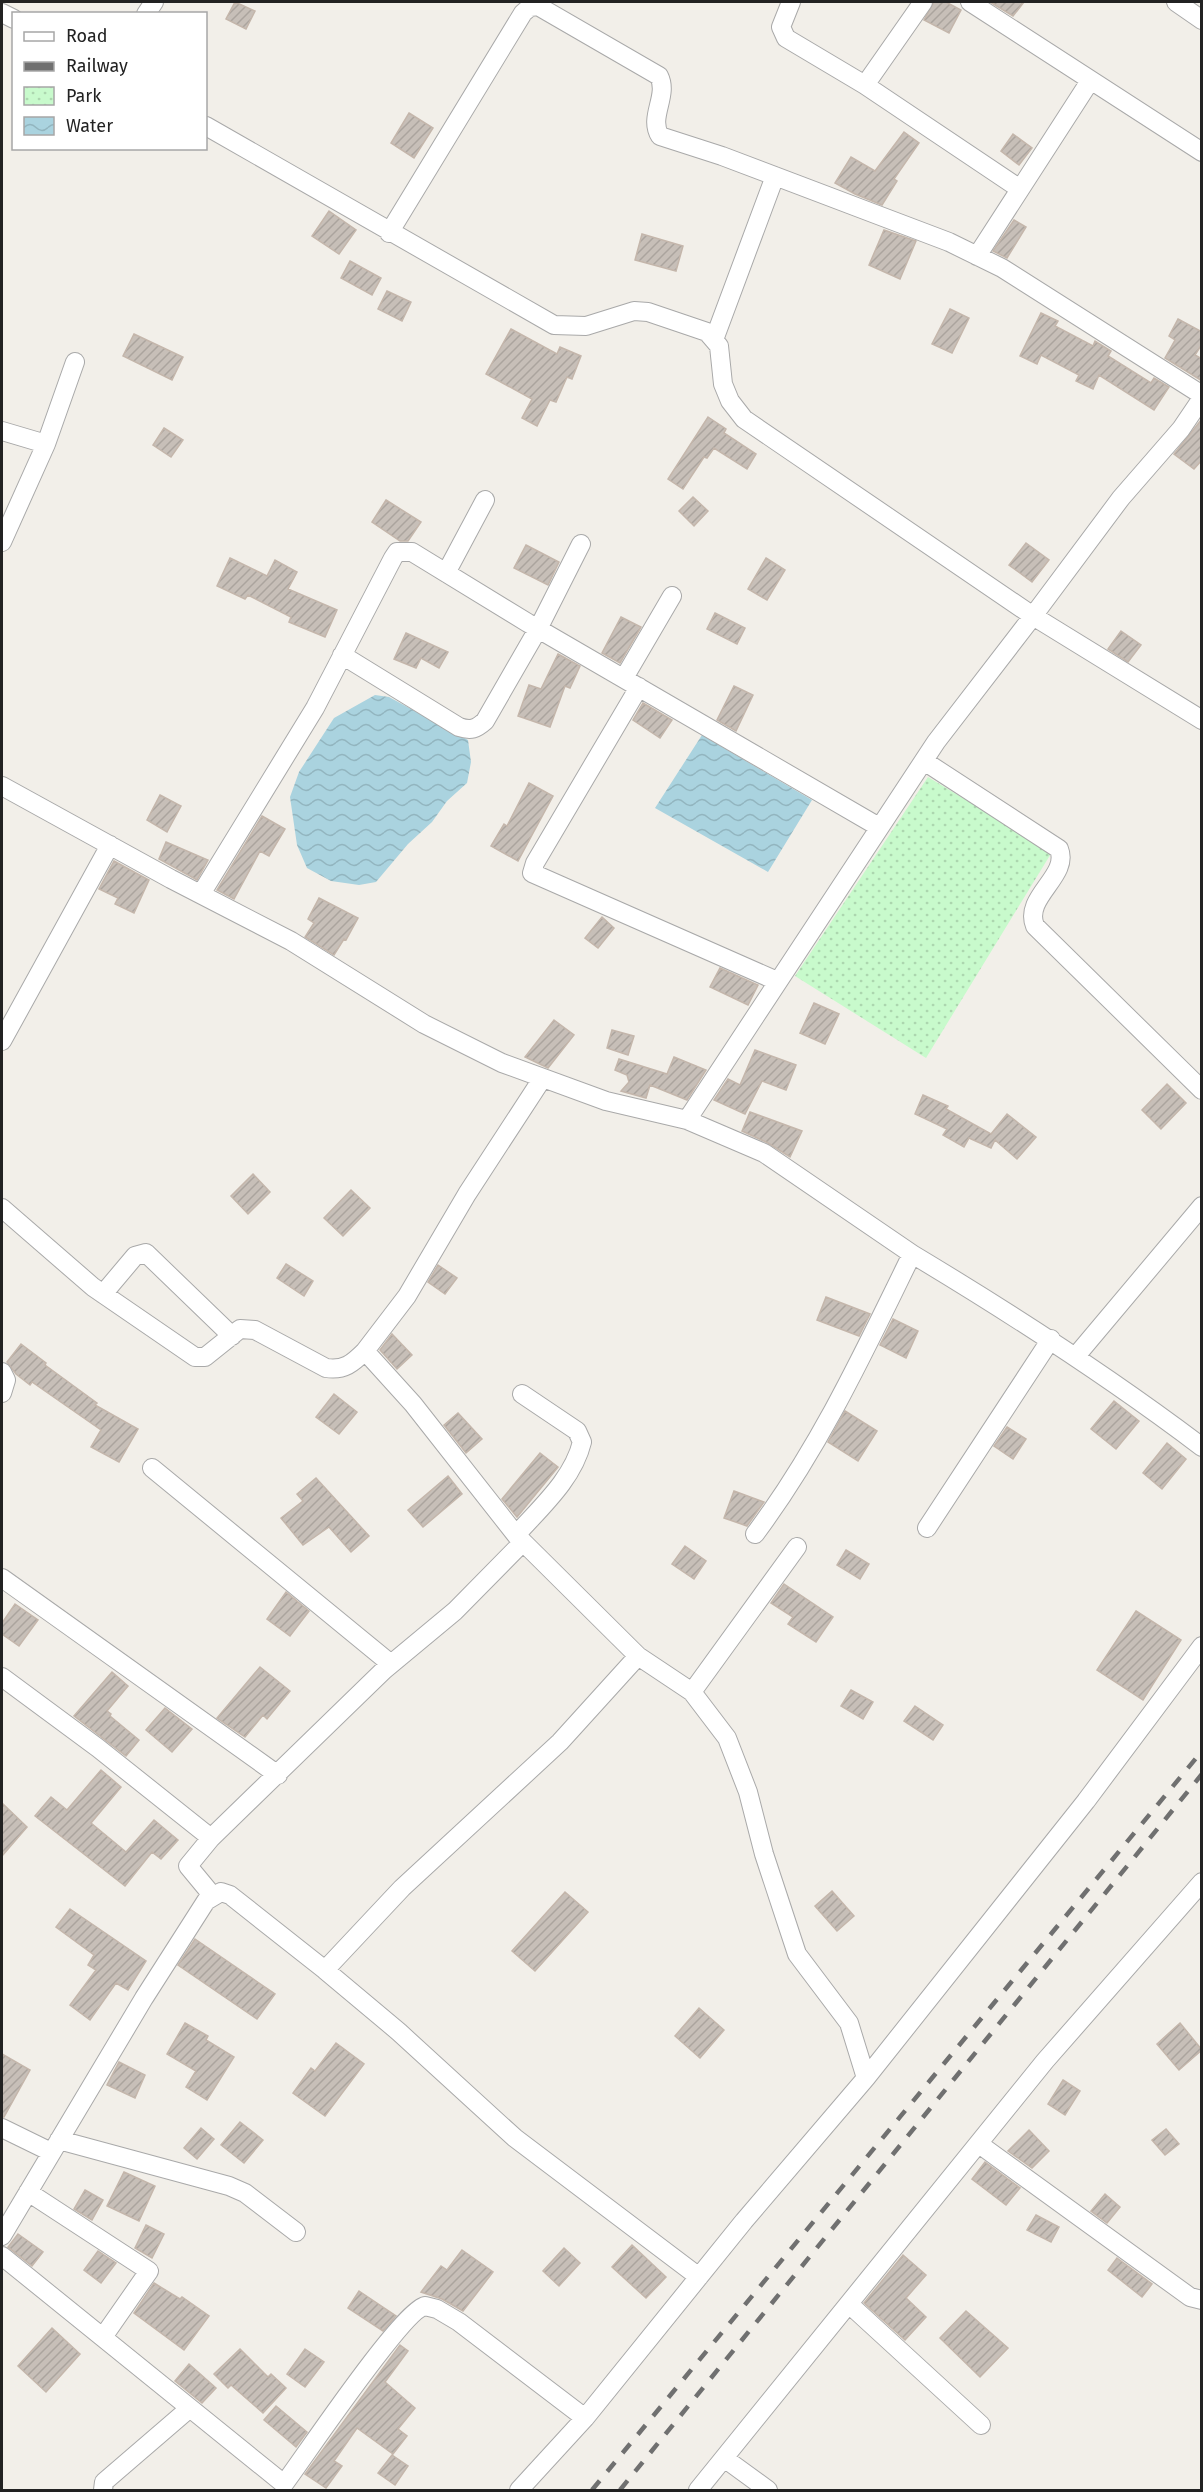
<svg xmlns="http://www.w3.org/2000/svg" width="1203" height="2492" font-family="'Fira Sans',sans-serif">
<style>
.park{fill:url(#park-dots)}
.water{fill:url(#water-waves)}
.building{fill:url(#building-hatch);stroke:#c4b6ab;stroke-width:1.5}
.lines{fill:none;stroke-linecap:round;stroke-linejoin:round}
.minor-casing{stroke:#a9a9a9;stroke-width:20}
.minor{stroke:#fff;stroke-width:18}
.rail{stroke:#707070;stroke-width:4.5;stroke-dasharray:12 12;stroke-linecap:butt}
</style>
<defs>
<pattern id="park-dots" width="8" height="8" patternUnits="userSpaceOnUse" patternTransform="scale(1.5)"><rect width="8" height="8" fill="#c8facc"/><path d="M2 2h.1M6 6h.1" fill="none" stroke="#acd6af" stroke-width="1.8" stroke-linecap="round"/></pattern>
<pattern id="water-waves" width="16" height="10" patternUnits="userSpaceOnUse" patternTransform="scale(1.5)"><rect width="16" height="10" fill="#aad3df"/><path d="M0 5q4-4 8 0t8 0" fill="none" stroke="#92b5bf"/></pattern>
<pattern id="building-hatch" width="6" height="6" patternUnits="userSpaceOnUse" patternTransform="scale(1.5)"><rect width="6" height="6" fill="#c7bfb8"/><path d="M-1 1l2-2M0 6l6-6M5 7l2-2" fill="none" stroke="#aba49e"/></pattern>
</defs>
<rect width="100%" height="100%" fill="#f2efe9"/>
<path class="park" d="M928,777l124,75 -126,206 -131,-82z"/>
<path class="water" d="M375,695l14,2 79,43 3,22 -4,21 -20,18 -15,21 -24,22 -32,38 -17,3 -28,-4 -24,-13 -10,-23 -7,-48 9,-25 35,-54z
M702,735l110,65 -44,72 -113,-64z"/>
<path class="building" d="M235,2l20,9 -9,18 -20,-10z
M934,2h12l15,8 -12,23 -25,-13z
M990,2h34l-11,14z
M409,113l24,15 -19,30 -23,-15z
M904,132l15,11 -25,36 3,2 -15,24 -27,-11 -20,-11 16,-26 24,14z
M1013,134l19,14 -13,17 -18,-14z
M329,211l27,19 -17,24 -27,-18z
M1014,220l12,7 -19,31 -14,-7z
M884,230l32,11 -16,38 -31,-14z
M642,234l41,12 -7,25 -41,-11z
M350,261l31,17 -9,17 -31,-17z
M387,291l24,11 -9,19 -24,-12z
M950,309l19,9 -17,35 -20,-9z
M1041,313l17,8 -3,5 38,20 2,-5 16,10 -3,5 43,27 3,-5 15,9 -15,23 -55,-35 -6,14 -17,-8 3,-6 -38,-20 -4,9 -17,-8z
M1178,319l24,13v12l-7,11 7,4v22l-37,-23 10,-18 -6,-4z
M511,329l46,25 3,-7 21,9 -9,23 -5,-2 -11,25 -6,-2 -13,26 -15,-8 10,-19 -46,-25z
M134,334l49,23 -11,23 -49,-24z
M708,417l18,12 -2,4 32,21 -9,15 -33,-21 -7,10 -3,-1 -21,32 -15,-10z
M1202,419v41l-8,9 -20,-15z
M164,428l19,12 -12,17 -18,-12z
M693,497l15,14 -14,15 -15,-15z
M386,500l35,22 -13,19h-8l-28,-19z
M1026,543l23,17 -17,22 -23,-17z
M526,545l33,17 -11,23 -34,-17z
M230,558l37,18 8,-16 22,12 -9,17 49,21 -12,27 -36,-15 2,-5 -43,-22 -3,4 -28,-13z
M766,558l19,12 -18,30 -19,-11z
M715,613l30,15 -8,16 -30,-15z
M621,617l20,10 -21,36 -18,-10z
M1121,631l20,14 -13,17 -20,-13z
M406,633l42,19 -9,16 -18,-10 -5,10 -22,-9z
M558,654l22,12 -10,22 -5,-2 -15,41 -32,-11 11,-31 12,4z
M734,686l19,9 -17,36 -19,-11z
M643,703l29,17 -12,18 -27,-18z
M529,783l24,13 -35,65 -27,-15 13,-22 3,2z
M160,795l21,11 -14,26 -20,-12z
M262,816l23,13 -16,27 -9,-5 -26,48 -17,-9z
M166,842l42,18 -11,20 -38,-21z
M114,861l35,19 -15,33 -19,-9 3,-6 -19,-9z
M319,898l39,20 -12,22 -2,-1 -10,16 -29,-18 9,-14 -6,-4z
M602,917l12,11 -16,20 -13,-10z
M720,968l38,17 -10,20 -38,-18z
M814,1003l25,11 -14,30 -25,-11z
M554,1020l20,15 -26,33 -23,-11z
M612,1030l22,6 -6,19 -21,-7z
M755,1050l41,15 -10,25 -24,-9 -17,33 -31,-14 14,-21 12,6z
M674,1057l32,13 -19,30 -37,-15 -4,13 -25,-7 8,-9 -2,-7 -12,-5 4,-11 48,15z
M1167,1084l19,19 -25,26 -19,-19z
M923,1095l25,11 -2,3 45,25 16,-20 29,23 -19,22 -22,-19 -4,8 -22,-10 -5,9 -21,-12 4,-6 -32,-15z
M750,1112l52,19 -12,26 -22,-14 -26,-12z
M253,1174l17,18 -22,22 -17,-18z
M351,1190l19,18 -27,28 -19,-18z
M286,1264l27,17 -9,15 -27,-18z
M438,1265l19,13 -12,16 -17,-12z
M826,1297l44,17 -11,22 -42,-16z
M893,1319l25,12 -12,27 -26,-13z
M392,1334l20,21 -15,14 -17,-19z
M21,1344l25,19 -1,2 52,38 -2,2 43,24 -19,33 -28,-15 10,-17 -69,-48 -2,3 -14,-11 -9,-12z
M334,1394l23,18 -18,22 -23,-17z
M1114,1401l25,20 -23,28 -25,-20z
M845,1411l32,20 -19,30 -30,-19z
M458,1413l24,26 -16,14 -22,-28z
M1007,1427l19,12 -13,20 -19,-13z
M1167,1443l19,16 -24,30 -19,-16z
M540,1453l18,14 -41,50 -15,-18z
M448,1476l14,18 -39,33 -15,-17z
M316,1478l53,58 -18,16 -22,-25 -26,18 -22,-27 22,-17 -6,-7z
M734,1491l30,11 -17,24 -23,-8z
M685,1546l21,15 -12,18 -22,-15z
M846,1550l23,14 -9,15 -23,-14z
M784,1584l49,33 -17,25 -28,-18 5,-7 -22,-14z
M286,1592l23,19 -19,25 -23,-17z
M15,1604l23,16 -19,26 -17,-12v-11z
M1136,1611l45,29 -38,60 -46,-30z
M260,1667l30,24 -23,28 -4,-4 -18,22 -28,-19z
M112,1672l16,14 -21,25 4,3 -1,2 29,24 -13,16 -52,-40z
M851,1690l22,12 -10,17 -22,-13z
M915,1706l28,19 -10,15 -29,-19z
M165,1708l27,21 -20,23 -26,-22z
M101,1770l20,17 -30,36 35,29 28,-32 24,20 -17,19 -9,-7 -27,34 -90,-70 16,-19 16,13z
M2,1803l25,24 -25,29z
M832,1891l22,25 -17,15 -22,-25z
M565,1892l23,20 -53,59 -23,-20z
M70,1909l76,52 -18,29 -12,-7 -26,37 -20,-15 26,-35 -8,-5 6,-10 -38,-28z
M195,1939l80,55 -18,25 -79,-54z
M699,2008l25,22 -24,28 -25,-22z
M185,2023l23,13 -2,4 28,17 -27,43 -21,-13 10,-16 -29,-17z
M1180,2023l22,27 -23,20 -22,-26z
M336,2043l28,21 -39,52 -32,-23 18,-25 4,3z
M2,2054l28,16 -26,47h-2z
M119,2062l26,13 -10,23 -28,-13z
M1063,2080l17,11 -15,24 -17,-11z
M240,2122l23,18 -19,23 -23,-18z
M201,2128l13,11 -17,20 -13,-11z
M1166,2129l13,15 -14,11 -13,-15z
M1029,2130l20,21 -17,17 -24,-17z
M985,2162l35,26 -14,17 -34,-26z
M124,2172l31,14 -16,35 -32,-15z
M85,2190l18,10 -11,20 -18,-11z
M1105,2194l15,13 -13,16 -16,-12z
M1036,2215l23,12 -8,15 -24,-12z
M146,2225l18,9 -12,24 -17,-10z
M18,2234l25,18 -11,14 -24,-19z
M632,2245l34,32 -20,21 -34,-31z
M564,2248l16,15 -21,23 -16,-15z
M462,2250l31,22 -30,39 -21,-12 -21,-7 20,-26 6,4z
M98,2251l18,12 -15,20 -17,-13z
M903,2255l23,20 -20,23 20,19 -21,23 -41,-37z
M1117,2258l35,26 -10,13 -34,-27z
M154,2283l26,16 2,-2 27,19 -25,34 -50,-37z
M359,2291l37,25 -13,15 -35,-23z
M966,2311l42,37 -28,29 -40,-39z
M52,2328l28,26 -34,38 -28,-26z
M400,2345l8,6 -23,31 30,26 -17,21 9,7 -14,18 -36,-26 -23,33 8,5 -16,22 -21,-14z
M240,2349l28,28 3,-3 15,14 -23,25 -32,-28 -3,3 -14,-14z
M305,2349l19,13 -19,25 -18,-13z
M189,2364l27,24 -14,15 -27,-22z
M276,2406l31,26 -11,15 -32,-27z
M392,2455l16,11 -13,19 -17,-12z"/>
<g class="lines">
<defs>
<path id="minor" d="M791,2l-10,25 5,11 79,47 58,-83
M970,2l232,150
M1176,2l26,18
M2,13l12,6
M146,14l8,-12
M865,85l155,104
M206,126l348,199 32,1 48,-15 14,1 59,20 12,14 4,38 7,17 14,18 289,197 88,-118 60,-69 21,-31
M389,233l134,-220 7,-6 8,-1 121,70c10,20 -11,41 1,60l62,20 227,86 53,26 200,127
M977,256l113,-175
M715,337l60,-161
M2,431l44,13 29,-82
M2,542l44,-98
M446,573l39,-73
M342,655l117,72c12,4 17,2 26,-6l53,-92 43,-85
M624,678l48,-82
M639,687l-104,176 -3,10 245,108
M924,761l135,88c11,27 -36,48 -24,77l167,164
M2,786l169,93 120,62 133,83 78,39 104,38 81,19 77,33 148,101c-47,96 -92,193 -157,280
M201,894l114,-186 78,-150 4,-6h15l116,71 351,204
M2,1041l108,-196
M542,1079l-75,115 -60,102 -42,55 48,53 103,131 122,121
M687,1120l249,-378 97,-126 169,104
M2,1208l91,79 102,70h10l35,-28 15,1 71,38c18,3 27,-5 39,-17
M912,1254c100,60 196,122 290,193
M103,1294l32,-38 11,-3 86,83
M1076,1356l126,-150
M2,1372l4,8 -4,13
M152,1468l239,196
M927,1528l124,-189
M516,1535c25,-28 57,-56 66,-93l-5,-11 -55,-37
M2,1578l276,197
M2,1677l96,71 113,90 -23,28 24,29
M692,1692l105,-145
M211,1838l173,-168 71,-59 68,-69
M325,1970l74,62 116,106 184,139
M866,2078l220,-277 116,-155
M2,2128l49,24
M59,2140l170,46 16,7 51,39
M979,2144l211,153 12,3
M28,2192l121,79 -46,66
M2,2236l142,-238 62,-97 15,-9 9,3 95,75 77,-82 158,-146 78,-86 54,36 35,46 21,54 16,62 33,100 52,69 17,55 -122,143 -159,197 -66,72
M2,2256l282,228c21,-28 118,-173 141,-178l12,3 22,13 126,96
M849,2304l132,121
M724,2458l44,32
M103,2490l1,-8 86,-74
M698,2490l347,-429 157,-179"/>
</defs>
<use href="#minor" class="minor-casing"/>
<use href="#minor" class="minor"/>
<path class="rail" d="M592,2490l610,-739
M620,2490l582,-716"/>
</g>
<rect width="1203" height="2492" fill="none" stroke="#222222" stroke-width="6"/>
<rect x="12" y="12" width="195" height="138" fill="#ffffff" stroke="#a7a7a7" stroke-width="1.5"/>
<rect x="24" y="32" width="30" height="9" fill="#ffffff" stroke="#a7a7a7" stroke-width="1.5"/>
<text x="66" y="42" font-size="18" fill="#222222">Road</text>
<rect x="24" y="62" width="30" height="9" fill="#707070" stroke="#a7a7a7" stroke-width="1.5"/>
<text x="66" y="72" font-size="18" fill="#222222">Railway</text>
<rect x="24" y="87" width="30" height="18" fill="url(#park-dots)" stroke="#a7a7a7" stroke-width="1.5"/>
<text x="66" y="102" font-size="18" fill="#222222">Park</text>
<rect x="24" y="117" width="30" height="18" fill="url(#water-waves)" stroke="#a7a7a7" stroke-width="1.5"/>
<text x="66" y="132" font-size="18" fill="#222222">Water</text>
</svg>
